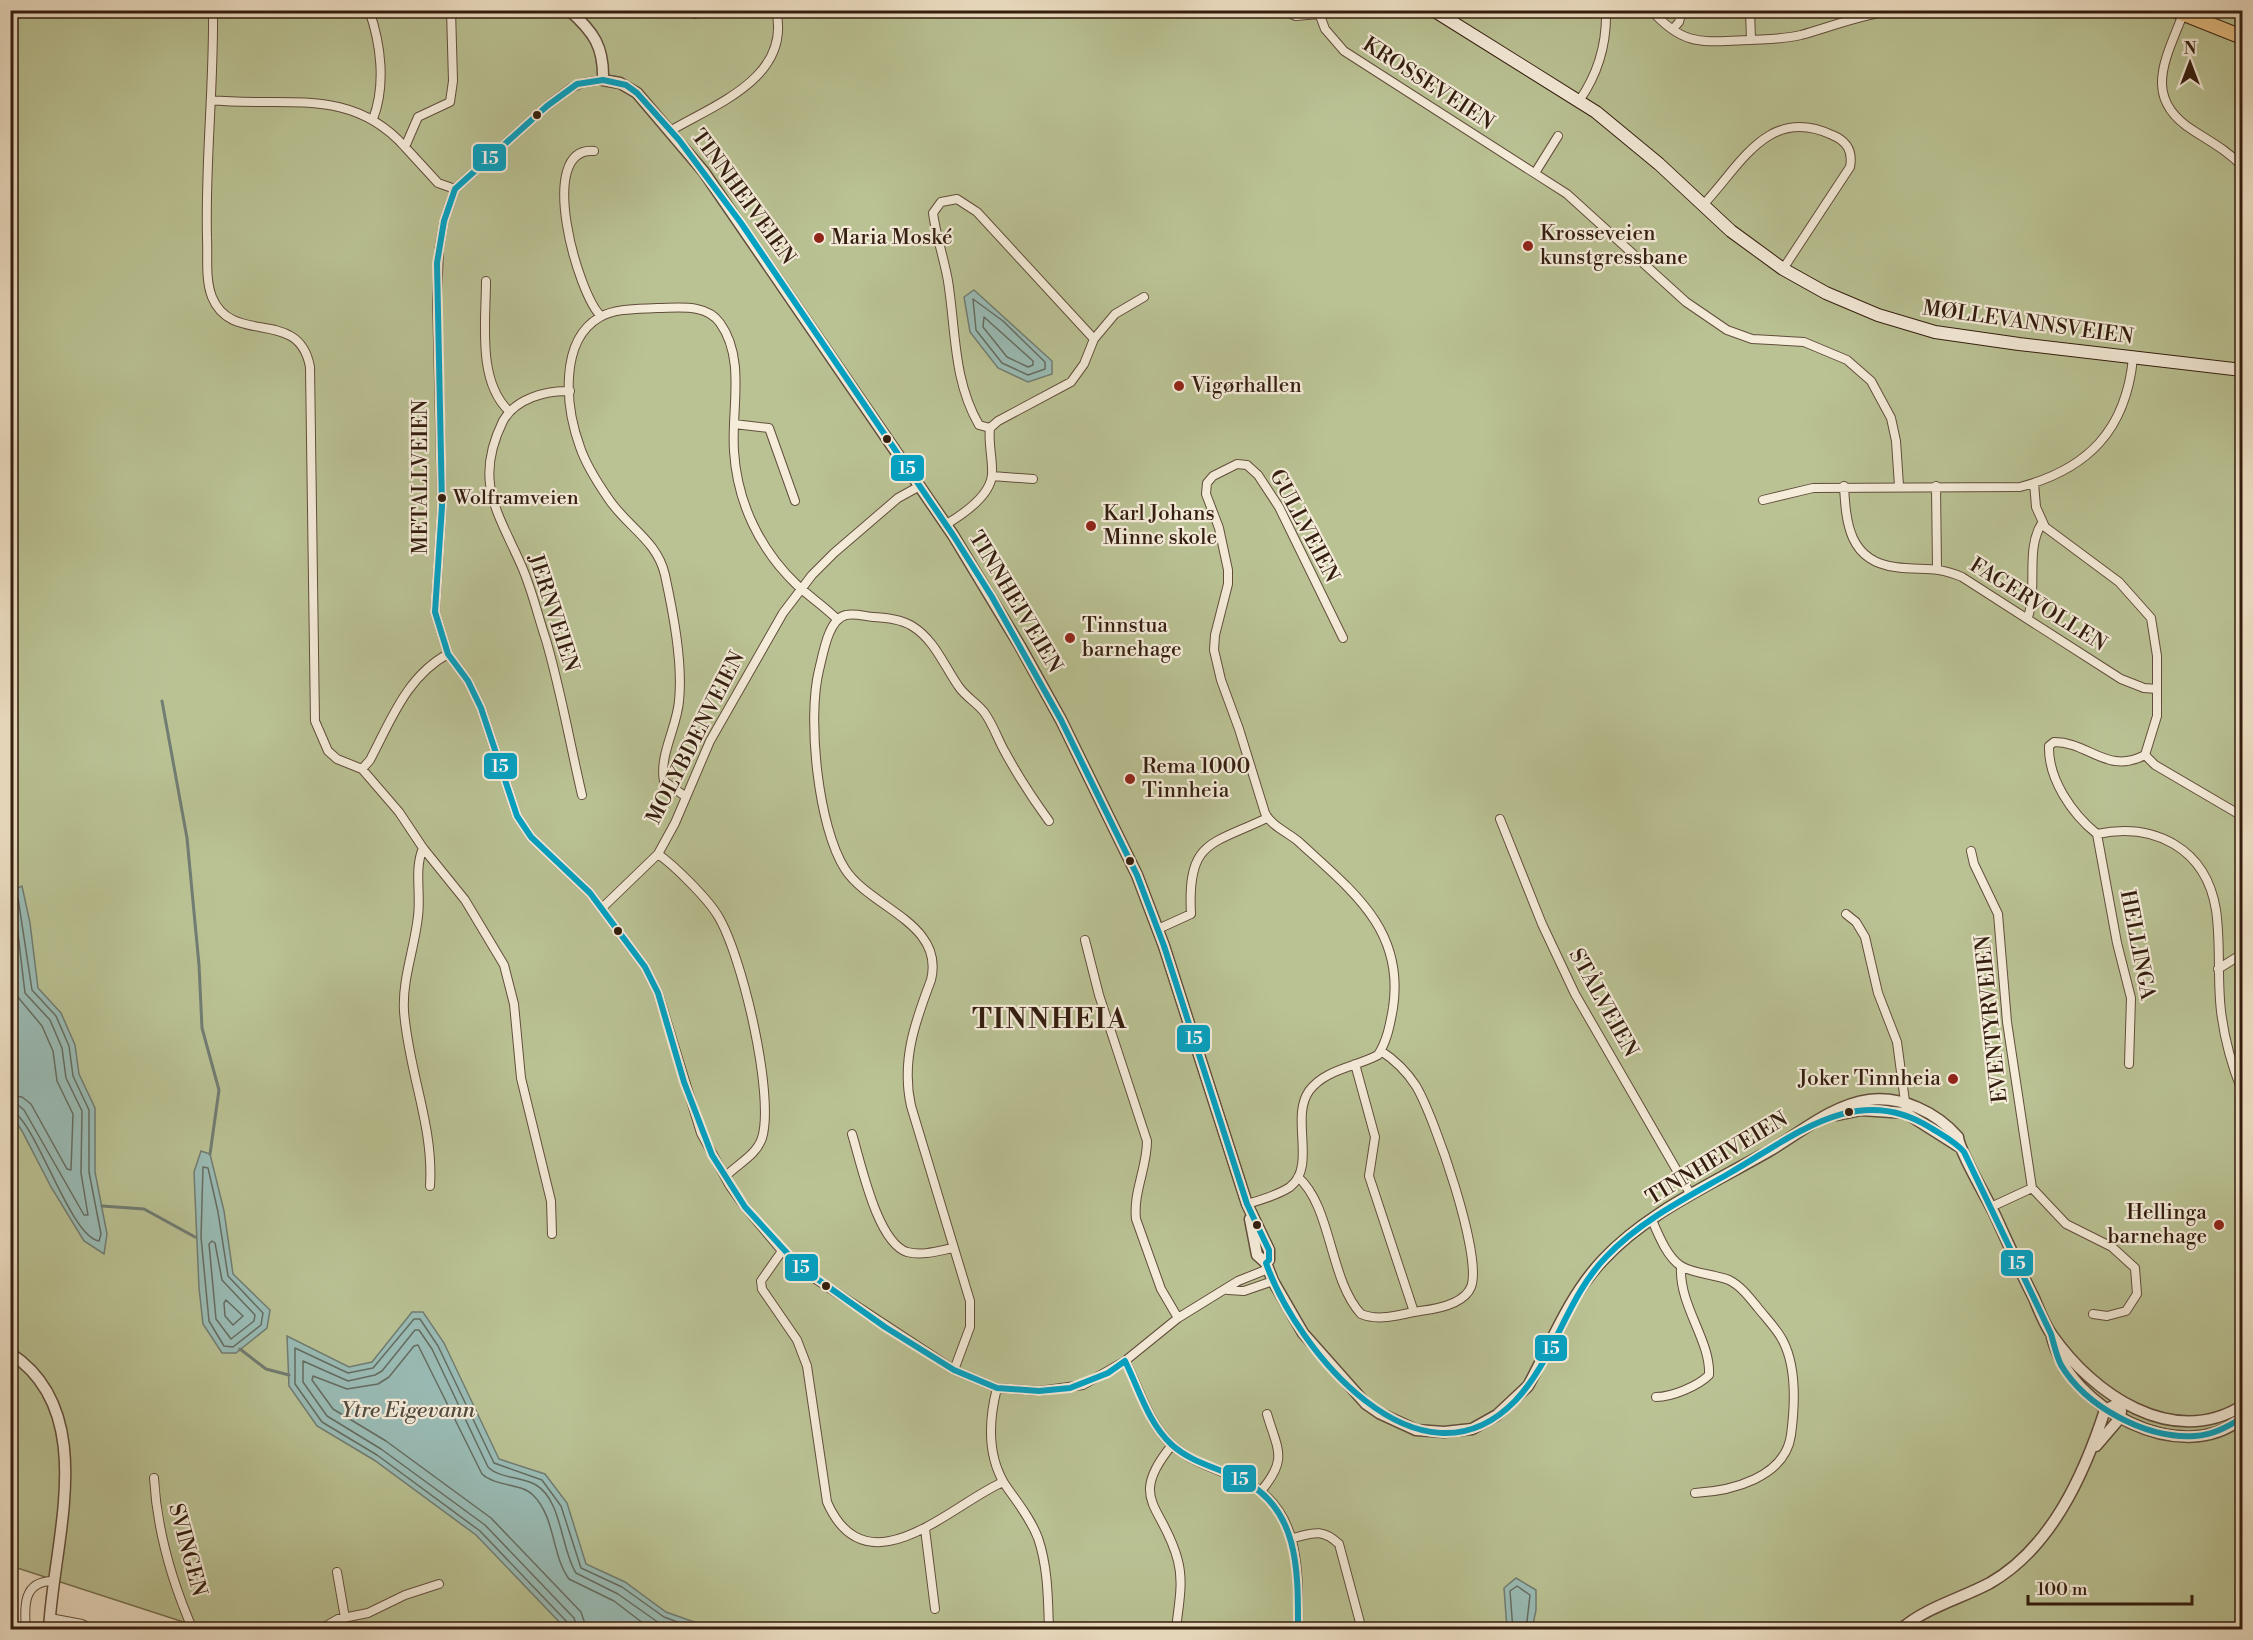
<svg xmlns="http://www.w3.org/2000/svg" width="2253" height="1640" font-family="'Libre Bodoni',serif">
<style>
.green{fill:#bac294;stroke:#767051;stroke-width:1.5}
.water{fill:#9abdb7;stroke:#717d73;stroke-width:1.5}
.lines{fill:none;stroke-linecap:round;stroke-linejoin:round}
.shore{stroke:#666d62;stroke-width:1.5}
.stream{stroke:#717d73;stroke-width:3}
.minor-casing{stroke:#624e3c;stroke-width:10}
.tertiary-casing{stroke:#624e3c;stroke-width:13}
.secondary-casing{stroke:#331d0e;stroke-width:14}
.trunk-casing{stroke:#331d0e;stroke-width:16}
.minor{stroke:#f5ecda;stroke-width:8}
.tertiary{stroke:#f5ecda;stroke-width:10}
.secondary{stroke:#f5ecda;stroke-width:12}
.trunk{stroke:#e8c083;stroke-width:14}
.bus-1-casing{stroke:#f5ecda;stroke-width:10}
.bus-1{stroke:#03a2c4;stroke-width:6}
.bus-dot{fill:#331d0e;stroke:#f5ecda;stroke-width:2}
.poi-dot{fill:#8f2418;stroke:#f5ecda;stroke-width:2}
.labels{text-anchor:middle;dominant-baseline:central;stroke-width:4.5;stroke-linejoin:round;paint-order:stroke}
.bus-label{font-size:20px;fill:#331d0e;stroke:#f5ecda;text-anchor:start}
.street-label{font-size:21px;fill:#331d0e;stroke:#f5ecda}
.poi-label{font-size:21px;fill:#331d0e;stroke:#f5ecda;text-anchor:start}
.water-label{font-size:22px;font-style:italic;fill:#524d41;stroke:#f5ecda}
.district-label{font-size:27px;font-weight:bold;letter-spacing:1.5px;fill:#331d0e;stroke:#f5ecda}
.line-badge{stroke:#f5ecda;stroke-width:2}
.badge-label{font-size:16px;text-anchor:middle;font-weight:bold;fill:#fff}
</style>
<rect width="100%" height="100%" fill="#efe1c6"/>
<filter id="stains"><feTurbulence type="fractalNoise" baseFrequency=".00333" numOctaves="4"/><feColorMatrix values="0 0 0 0 .2 0 0 0 0 .09 0 0 0 0 .02 0 0 0 .5 -.17"/></filter>
<radialGradient id="worn" r=".72"><stop offset=".6" stop-color="#630" stop-opacity="0"/><stop offset="1" stop-color="#630" stop-opacity=".3"/></radialGradient>
<path class="green" d="M11,11h2231v1618l-2034,1 -197,-64z"/>
<path class="water" d="M974,290l78,71v13l-24,8 -30,-14 -28,-36 -6,-35z
M22,886l8,37 8,65 23,25 14,32 4,29 16,34v64l12,62 -3,20 -20,-13 -33,-54 -29,-56 -11,-17v-223z
M201,1151l9,3 14,57 9,63 37,36 -3,18 -31,25h-14l-19,-29 -4,-36 -5,-116z
M412,1312h11l21,31 55,116 46,15 22,29 19,61 39,18 41,30 48,17h-148l-90,-94 -102,-75 -57,-34 -28,-40 -2,-50 62,31 23,-5z
M1516,1578l20,12v20l-4,19h-25l-3,-41z"/>
<g class="lines">
<path class="shore" d="M973,299l30,22 42,41v7l-17,6 -26,-12 -26,-33z
M984,317l49,44v4l-5,2 -21,-10 -24,-30z
M10,896l8,2 14,92 24,26 13,30 4,30 16,34v62l12,62 -2,7c-30,-4 -65,-127 -89,-130
M10,904l7,22 8,67 25,27 12,28 4,30 16,33 -1,62 7,42h-4l-60,-105 -6,-5 -8,-1
M10,947l7,49 25,30 11,25 4,30 16,33 -2,56 -4,-1 -36,-65 -9,-7 -12,-2
M203,1167l5,1 10,44 10,64 35,37 -2,12 -28,22 -9,-1 -15,-25 -8,-84z
M212,1241l3,2 7,37 33,35 -1,6 -23,18 -15,-20 -7,-75z
M226,1300l17,16 -10,9 -8,-9 -1,-13z
M570,1630l-2,-7 -88,-92 -103,-76 -55,-33 -27,-38v-36l53,25 25,-5 41,-49h6l18,27 56,117 48,17 19,26 20,62 41,19 42,30 35,13
M578,1630l-4,-12 -89,-93 -104,-76 -54,-33 -24,-34v-21l45,20 27,-6 7,-4 33,-41h4l13,19 56,118c12,12 33,9 48,18 26,15 25,65 40,88l42,21 41,29 17,7
M587,1630l-6,-18 -90,-94 -105,-77 -53,-32 -21,-29 1,-4 34,13 31,-5 11,-7 25,-31 4,-1 64,129c14,13 39,9 51,21 23,23 18,59 36,84l45,22 38,29
M1513,1630l-3,-39 7,-5 13,9 -4,35"/>
<path class="stream" d="M162,701l25,137 12,127 3,63 17,62 -9,64
M102,1206l42,3 51,28
M240,1349l26,20 23,6"/>
<defs>
<path id="minor" d="M213,10c1,77 -8,152 -6,228 1,19 -2,41 5,59 20,50 87,9 98,70l5,354 13,30 9,8 25,10 37,43 24,36 42,52 39,65 10,39 7,74 30,123 1,33
M369,10c12,34 17,75 4,109
M694,10l1,4
M1281,10l15,6 23,-2
M1318,10l7,19 19,22 223,143 119,108 41,28 25,9 52,3 43,18 24,21 20,37 5,23 3,45
M1651,10c35,39 54,31 100,30 17,-1 34,-1 50,-5 29,-8 59,-20 89,-24
M1750,10l1,30
M2183,14c-17,45 -42,84 11,117 17,11 34,20 48,35
M1673,29l6,-7 3,-12
M603,80l-20,3 -12,5 -24,18 -92,83 -11,32 -5,29 -2,50 5,206 -7,106 13,42 20,27 13,27 36,108 14,21 59,56 55,74 13,26 43,140 29,53 15,21 37,44 29,25 143,94 43,18 42,3 44,-6 42,-24 53,-43 60,-37 30,-12
M211,100c72,8 139,-15 194,47l13,-30 32,-15 3,-21 -2,-71
M1579,101c19,-27 28,-57 27,-91
M670,131c46,-27 122,-54 106,-121
M405,147l33,36 17,6
M594,151c-59,-5 -16,144 7,165
M1535,173l23,-37
M1703,205c38,-40 65,-100 129,-70 15,6 21,16 18,32l-67,102
M2242,216v-1
M486,281c0,40 -9,100 23,130
M570,391c-24,-1 -55,8 -67,30 -30,61 -5,91 19,146 10,23 16,49 24,73 15,51 24,104 36,155
M734,424l35,4 26,73
M990,428l-11,-3c-26,-45 -23,-94 -31,-144 -4,-23 -12,-45 -15,-68l8,-11 16,-3 20,13 117,127
M992,476l41,3
M2034,483l2,24 9,20 74,55 32,36 6,38v60l-12,39 10,10 87,51
M1844,486c2,37 5,75 51,81 28,4 38,-2 67,10l159,102 23,9 13,1
M1936,486l1,82
M1763,500l50,-12 207,-1c68,-18 106,-57 113,-129
M945,525c17,-10 45,-29 47,-50 1,-16 -4,-31 -2,-47l8,-7 73,-39 13,-18 10,-25 21,-25 29,-17
M2028,617c10,-30 -3,-68 14,-94
M2145,755c-38,20 -56,-13 -91,-13l-5,4c-1,33 23,68 48,88 57,-12 109,14 119,76 5,33 1,68 5,101 3,26 11,55 21,80
M362,769l8,-9c21,-40 37,-84 78,-106
M686,797l-22,-16c-5,-26 13,-54 15,-80 4,-38 -6,-89 -14,-126 -8,-35 -39,-49 -57,-77 -11,-16 -22,-33 -28,-51 -14,-38 -22,-106 20,-130 16,-9 39,-8 57,-9 21,0 49,-5 63,15 26,36 11,87 14,128 3,51 26,99 63,134 13,12 28,22 41,35
M1500,819l42,105 33,70 116,201
M2097,834l20,109 14,55 -2,66
M423,848c-9,21 -2,45 -5,68 -3,31 -16,63 -14,95 4,59 30,115 26,175
M1971,851l3,13 24,50 9,108 25,166 -41,19
M658,854l17,-31 35,-82 73,-128 29,-38 22,-22 64,-55 20,-11
M602,908l56,-54c17,12 50,45 60,62 24,39 57,180 44,222 -6,18 -25,26 -37,39
M1846,914l10,8 9,15 13,56 19,49 9,67
M1158,929l33,-15c-4,-74 20,-69 76,-96
M1085,940l14,55 48,146c0,27 -14,51 -11,78l25,70 17,29
M2218,969l24,-15
M1355,1064l20,73 -6,39 45,136
M852,1134c9,29 25,108 55,118 16,4 31,-1 46,-4
M1298,1177c34,30 31,102 63,137 19,8 39,0 59,-3 17,-2 44,-7 51,-24 12,-31 -37,-171 -55,-201 -9,-14 -21,-26 -35,-35
M2032,1188l34,36 46,23 23,21 2,26 -11,17 -19,5 -14,-2
M1247,1204c14,-4 31,-9 43,-17 27,-21 0,-69 19,-96 16,-22 47,-24 69,-36 9,-14 12,-30 15,-47 12,-79 -42,-118 -94,-166 -10,-9 -28,-16 -34,-29l-26,-84 -18,-49 -7,-30 1,-15 13,-51v-14l-9,-42 -13,-34 1,-11 6,-7 24,-12 10,1 11,10 21,32 64,131
M1652,1220c6,14 15,37 29,46 13,8 33,8 48,14 12,6 21,18 29,28 8,10 19,21 25,33 14,27 12,64 8,94 -6,43 -60,56 -96,58
M782,1251l-21,30 1,8 35,51 10,26 20,136c40,91 125,2 176,-20
M1228,1290l16,1 29,-10
M1125,1361c15,28 23,62 47,84 19,17 47,25 70,35 61,28 56,94 56,150
M954,1370l16,-43v-26l-59,-195c-10,-45 4,-84 20,-126 14,-57 -61,-72 -86,-111 -27,-42 -38,-150 -26,-199 4,-15 9,-51 27,-55 8,-2 18,1 27,2 13,1 28,2 39,9 23,14 32,40 47,61 7,10 18,16 25,25 9,12 14,28 21,40 13,24 28,47 44,69
M997,1388c-8,31 -10,66 7,95 12,18 26,34 34,55 10,29 10,61 11,92
M1656,1397c16,0 42,-11 53,-22 2,-34 -30,-69 -28,-108
M1172,1445c-46,56 -8,60 6,116 6,23 0,46 -2,69
M154,1478c3,52 18,104 39,152
M1261,1491c27,-32 17,-40 6,-77
M925,1529l10,80
M1293,1538c20,-5 29,-10 46,6l23,86
M337,1572l8,46
M50,1618l32,6 12,6
M26,1630c-2,-24 -3,-49 27,-49
M319,1630l19,-11 30,-6 37,-18 34,-11"/>
<path id="tertiary" d="M569,10c25,22 35,37 34,70l17,3 17,10 67,79 249,363 67,111 41,74 76,155 27,71 83,258 22,46v10l-3,3
M1837,1115l24,-5 45,3 52,33
M1250,1219l7,36 9,8 7,18 30,52 63,71 13,9 37,17 28,2 28,-3 25,-14 31,-29c23,-42 41,-90 74,-125 45,-49 110,-77 167,-110 31,-18 63,-46 100,-51 33,-4 67,12 89,37 1,14 29,61 37,78 13,28 25,56 39,83 5,12 10,26 18,37 41,59 120,114 190,71
M2052,1337c17,70 129,132 190,81
M10,1353c91,59 43,188 39,277
M2096,1446l24,-28 1,-7
M1900,1630c26,-23 60,-31 90,-47 61,-35 94,-108 115,-173l16,-8"/>
<path id="secondary" d="M1433,10l163,102 63,52 72,67 52,38 43,24 52,22 57,17 84,12 223,26"/>
<path id="trunk" d="M2174,10l68,27"/>
</defs>
<use href="#minor" class="minor-casing"/>
<use href="#tertiary" class="tertiary-casing"/>
<use href="#secondary" class="secondary-casing"/>
<use href="#trunk" class="trunk-casing"/>
<use href="#minor" class="minor"/>
<use href="#tertiary" class="tertiary"/>
<use href="#secondary" class="secondary"/>
<use href="#trunk" class="trunk"/>
<defs>
<path id="bus-1" d="M1125,1361l-17,12 -38,15 -31,3 -42,-3 -43,-18 -69,-43 -86,-61 -54,-59 -33,-52 -28,-73 -26,-89 -13,-26 -55,-74 -59,-56 -14,-21 -36,-108 -13,-27 -20,-27 -13,-42 7,-106 -5,-243 7,-42 11,-32 92,-83 30,-22 26,-4 23,5 11,8 42,47 62,83 212,312 39,62 69,123 76,155 27,71 83,258 22,46v10l-3,3c30,86 153,236 249,138 40,-42 51,-103 91,-144 34,-36 80,-59 122,-83 64,-36 128,-94 203,-46 11,7 25,14 33,24l87,182c3,10 5,21 10,31 25,42 85,74 134,71 18,-1 32,-9 47,-18
M1125,1361c14,28 23,62 47,84 20,18 47,23 70,35 58,29 56,93 56,150"/>
</defs>
<use href="#bus-1" class="bus-1-casing"/>
<use href="#bus-1" class="bus-1"/>
</g>
<g class="bus-dot">
<circle cx="537" cy="115" r="5"/>
<circle cx="887" cy="439" r="5"/>
<circle cx="442" cy="498" r="5"/>
<circle cx="1130" cy="861" r="5"/>
<circle cx="618" cy="931" r="5"/>
<circle cx="1849" cy="1112" r="5"/>
<circle cx="1257" cy="1225" r="5"/>
<circle cx="826" cy="1286" r="5"/>
</g>
<g class="poi-dot">
<circle cx="819" cy="238" r="6"/>
<circle cx="1528" cy="246" r="6"/>
<circle cx="1179" cy="386" r="6"/>
<circle cx="1091" cy="526" r="6"/>
<circle cx="1070" cy="638" r="6"/>
<circle cx="1130" cy="779" r="6"/>
<circle cx="1953" cy="1079" r="6"/>
<circle cx="2219" cy="1225" r="6"/>
</g>
<g class="labels">
<g class="bus-label">
<text x="453" y="498">Wolframveien</text>
</g>
<g class="street-label">
<text transform="translate(1428 84) rotate(33)">KROSSEVEIEN</text>
<text transform="translate(743 197) rotate(54)">TINNHEIVEIEN</text>
<text transform="translate(2028 323) rotate(8)">MØLLEVANNSVEIEN</text>
<text transform="translate(421 477) rotate(-90)">METALLVEIEN</text>
<text transform="translate(1304 526) rotate(62)">GULLVEIEN</text>
<text transform="translate(1015 602) rotate(59)">TINNHEIVEIEN</text>
<text transform="translate(2038 605) rotate(32)">FAGERVOLLEN</text>
<text transform="translate(553 613) rotate(72)">JERNVEIEN</text>
<text transform="translate(696 738) rotate(-63)">MOLYBDENVEIEN</text>
<text transform="translate(2137 945) rotate(79)">HELLINGA</text>
<text transform="translate(1603 1003) rotate(61)">STÅLVEIEN</text>
<text transform="translate(1992 1019) rotate(-96)">EVENTYRVEIEN</text>
<text transform="translate(1717 1159) rotate(-31)">TINNHEIVEIEN</text>
<text transform="translate(187 1550) rotate(75)">SVINGEN</text>
</g>
<g class="poi-label">
<text x="1540" y="234">Krosseveien<tspan x="1540" dy="24">kunstgressbane</tspan></text>
<text x="831" y="238">Maria Moské</text>
<text x="1191" y="386">Vigørhallen</text>
<text x="1103" y="514">Karl Johans<tspan x="1103" dy="24">Minne skole</tspan></text>
<text x="1082" y="626">Tinnstua<tspan x="1082" dy="24">barnehage</tspan></text>
<text x="1142" y="767">Rema 1000<tspan x="1142" dy="24">Tinnheia</tspan></text>
<text x="1941" y="1079" text-anchor="end">Joker Tinnheia</text>
<text x="2207" y="1213" text-anchor="end">Hellinga<tspan x="2207" dy="24">barnehage</tspan></text>
</g>
<g class="water-label">
<text x="408" y="1410">Ytre Eigevann</text>
</g>
<g class="district-label">
<text x="1050" y="1020">TINNHEIA</text>
</g>
</g>
<g class="line-badge">
<rect x="472" y="143" width="35" height="29" rx="6" fill="#03a2c4"/>
<rect x="890" y="454" width="35" height="28" rx="6" fill="#03a2c4"/>
<rect x="483" y="752" width="35" height="28" rx="6" fill="#03a2c4"/>
<rect x="1176" y="1024" width="35" height="29" rx="6" fill="#03a2c4"/>
<rect x="2000" y="1249" width="34" height="28" rx="6" fill="#03a2c4"/>
<rect x="784" y="1253" width="35" height="29" rx="6" fill="#03a2c4"/>
<rect x="1534" y="1334" width="34" height="28" rx="6" fill="#03a2c4"/>
<rect x="1222" y="1464" width="35" height="29" rx="6" fill="#03a2c4"/>
</g>
<g class="badge-label">
<text x="490" y="164">15</text>
<text x="907" y="474">15</text>
<text x="500" y="772">15</text>
<text x="1194" y="1044">15</text>
<text x="2017" y="1269">15</text>
<text x="801" y="1273">15</text>
<text x="1551" y="1354">15</text>
<text x="1240" y="1485">15</text>
</g>
<rect width="2253" height="1640" fill="none" stroke="#efe1c6" stroke-width="36"/>
<rect x="12" y="12" width="2229" height="1616" fill="none" stroke="#331d0e" stroke-width="3"/>
<rect x="18" y="18" width="2217" height="1604" fill="none" stroke="#331d0e" stroke-width="1.5"/>
<g transform="translate(2190 63)" stroke="#f5ecda" stroke-width="4.5" paint-order="stroke">
<path d="M0-4.5L10 22L0 15L-10 22Z" fill="#331d0e"/>
<text y="-9" font-size="16" font-weight="bold" text-anchor="middle" fill="#331d0e">N</text>
</g>
<path d="M2028 1595v9h164v-9" fill="none" stroke="#331d0e" stroke-width="3"/>
<text x="2037" y="1595" font-size="18" fill="#331d0e" stroke="#f5ecda" stroke-width="4.5" paint-order="stroke">100 m</text>
<rect width="100%" height="100%" filter="url(#stains)"/>
<rect width="100%" height="100%" fill="url(#worn)"/>
</svg>
